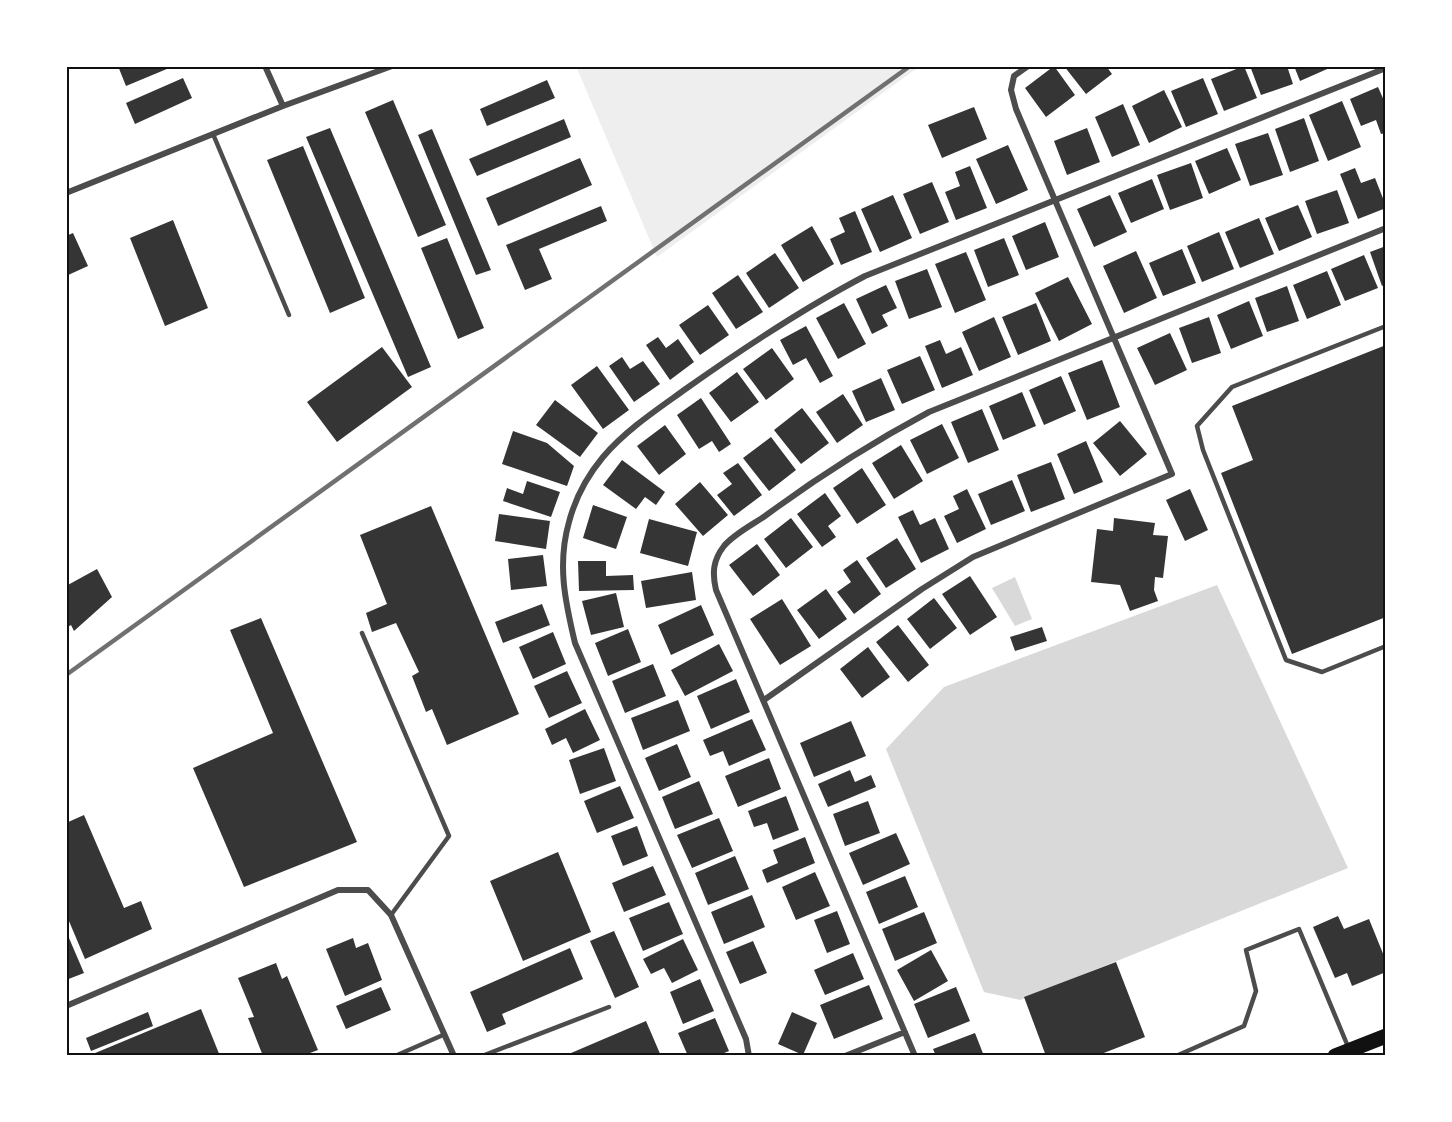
<svg xmlns="http://www.w3.org/2000/svg" width="1452" height="1122" font-family="Commissioner,sans-serif">
<style>
.green{fill:#eee}
.water{fill:#d9d9d9}
.building{fill:#353535}
.lines{fill:none;stroke-linecap:round;stroke-linejoin:round}
.service{stroke:#4c4c4c;stroke-width:4.5}
.minor{stroke:#4c4c4c;stroke-width:6}
.primary{stroke:#111;stroke-width:15}
.rail{stroke:#707070;stroke-width:4.5}
.neatline{fill:none;stroke:#111;stroke-width:2}
</style>
<rect width="100%" height="100%" fill="#fff"/>
<path class="green" d="M576,66h344l-263,191z"/>
<path class="water" d="M1015,577l17,42 -17,7 -23,-38z
M1217,585l131,283 -328,132 -36,-8 -98,-243 58,-62z"/>
<path class="building" d="M118,66h56l-48,20z
M1054,66l21,29 -29,22 -21,-29z
M1064,66h42l6,8 -26,20z
M1244,66l13,32 -33,13 -13,-32z
M1250,66h37l6,18 -32,11z
M1294,66h40l-34,15z
M183,78l9,20 -57,26 -9,-21z
M1203,78l15,36 -32,13 -15,-36z
M547,80l8,18 -68,28 -7,-17z
M1378,87l8,18v28l-5,1 -5,-14 -15,6 -11,-27z
M1164,90l18,37 -33,16 -17,-37z
M393,100l53,125 -28,12 -53,-125z
M1342,101l19,46 -33,14 -19,-46z
M1123,104l17,41 -28,12 -17,-40z
M974,107l13,32 -45,19 -14,-33z
M1304,118l15,43 -29,11 -15,-43z
M564,119l7,18 -94,39 -8,-17z
M330,128l101,239 -23,10 -102,-240z
M1087,128l13,34 -33,13 -13,-34z
M432,129l59,141 -15,5 -58,-140z
M1268,133l15,42 -33,11 -15,-42z
M1008,145l20,45 -32,14 -20,-45z
M303,146l62,152 -35,15 -63,-153z
M1227,148l14,32 -32,14 -14,-33z
M580,158l12,27 -94,41 -12,-28z
M1191,163l12,35 -33,12 -13,-35z
M970,166l17,42 -31,12 -11,-28 15,-6 -5,-14z
M1355,168l6,15 14,-5 11,28v2l-28,11 -18,-45z
M1152,179l12,30 -33,14 -13,-30z
M932,182l17,40 -29,12 -17,-40z
M1337,190l12,33 -32,11 -12,-33z
M893,195l19,43 -32,14 -19,-43z
M1110,195l17,37 -33,15 -17,-38z
M1298,205l14,32 -33,14 -14,-33z
M601,206l6,15 -68,28 13,30 -27,11 -19,-45z
M855,211l17,41 -31,13 -11,-26 15,-7 -6,-14z
M1259,218l15,36 -34,14 -15,-36z
M173,220l35,88 -43,18 -35,-88z
M1045,222l14,35 -33,13 -14,-34z
M812,226l22,38 -31,18 -22,-37z
M1219,232l15,37 -32,13 -15,-36z
M73,233l15,33 -22,10v-40z
M447,238l37,90 -26,11 -37,-91z
M1004,238l15,37 -31,12 -14,-37z
M1386,246v38l-4,2 -12,-34z
M1182,249l14,34 -33,13 -14,-33z
M1136,251l21,47 -33,15 -21,-47z
M966,252l20,48 -31,13 -20,-49z
M775,253l24,35 -30,20 -23,-35z
M1364,255l14,33 -33,13 -14,-32z
M927,269l15,38 -33,12 -14,-38z
M1327,271l14,34 -34,14 -14,-34z
M738,275l25,37 -27,17 -24,-36z
M1068,277l24,47 -33,17 -24,-48z
M886,285l11,23 -15,7 6,11 -16,8 -16,-35z
M1287,286l12,35 -32,11 -12,-34z
M1249,301l14,35 -32,13 -14,-34z
M844,303l22,41 -28,15 -22,-41z
M1036,303l15,38 -33,14 -16,-38z
M708,305l21,30 -29,20 -21,-30z
M994,317l17,40 -32,14 -17,-39z
M1209,317l12,36 -29,10 -13,-35z
M806,326l27,50 -13,7 -14,-25 -13,7 -13,-25z
M1170,333l17,37 -32,15 -18,-37z
M658,337l8,11 12,-9 16,23 -24,18 -24,-35z
M940,340l6,14 15,-7 12,28 -31,13 -17,-42z
M1386,345v272l-94,37 -71,-181 32,-13 -21,-54z
M382,347l30,40 -75,55 -30,-40z
M772,348l22,31 -28,21 -23,-31z
M920,356l15,34 -33,14 -15,-34z
M622,357l8,12 13,-8 17,23 -26,18 -25,-36z
M1102,360l18,47 -33,13 -19,-47z
M597,366l32,44 -26,19 -32,-44z
M737,372l22,30 -28,20 -22,-29z
M1061,376l15,35 -32,14 -15,-35z
M881,378l14,32 -29,12 -14,-31z
M1022,392l14,34 -33,14 -14,-34z
M843,394l20,31 -26,18 -21,-31z
M701,398l30,46 -12,8 -7,-11 -13,8 -22,-34z
M555,400l43,33 -18,24 -44,-32z
M802,408l27,35 -28,21 -27,-34z
M982,409l17,41 -31,13 -17,-41z
M1120,421l27,33 -27,22 -27,-33z
M942,424l17,34 -32,16 -17,-34z
M665,425l21,29 -27,21 -22,-29z
M513,431l34,12 27,23 -7,20 -65,-22z
M771,437l25,33 -27,21 -26,-33z
M1086,441l17,41 -29,12 -17,-40z
M901,445l22,36 -29,18 -22,-36z
M622,460l43,32 -9,13 -11,-8 -9,12 -33,-24z
M1051,462l14,37 -34,13 -14,-37z
M738,463l24,32 -28,21 -17,-21 15,-11 -9,-11z
M862,468l24,37 -29,19 -24,-36z
M1012,480l13,31 -34,14 -13,-31z
M527,481l33,11 -9,25 -48,-16 4,-13 16,6z
M700,482l28,33 -25,21 -28,-32z
M967,489l19,40 -29,14 -13,-27 15,-7 -6,-13z
M1190,489l18,41 -23,11 -19,-41z
M825,493l16,23 -13,10 8,11 -14,10 -25,-33z
M593,505l34,12 -11,32 -33,-11z
M431,506l88,208 -72,31 -15,-36 -6,3 -14,-36 7,-4 -23,-49 -24,9 -6,-19 21,-9 -27,-69z
M913,510l7,15 15,-7 14,31 -28,14 -23,-46z
M499,514l51,7 -4,28 -51,-8z
M791,518l22,29 -27,21 -22,-29z
M1114,518l41,5 -2,12 15,1 -5,42 -8,-1 -1,13 4,11 -28,10 -10,-26 -29,-3 6,-53 16,2z
M649,519l48,13 -9,34 -48,-13z
M897,538l19,31 -30,19 -20,-30z
M757,544l23,31 -27,21 -24,-31z
M543,555l4,31 -36,4 -3,-31z
M857,560l24,34 -27,20 -17,-22 14,-10 -8,-12z
M578,561h28v15l27,-1 1,15 -55,1z
M97,569l15,28 -38,34 -3,-6 -5,3v-42z
M692,572l4,28 -50,8 -5,-27z
M970,576l27,41 -27,18 -28,-41z
M826,589l21,30 -28,20 -22,-29z
M616,593l8,34 -33,8 -9,-34z
M934,598l23,30 -27,21 -23,-30z
M782,599l29,47 -31,19 -30,-46z
M542,604l8,21 -47,18 -8,-21z
M701,605l13,30 -43,20 -13,-30z
M261,618l96,224 -113,45 -51,-119 80,-35 -43,-103z
M898,625l31,40 -21,17 -32,-40z
M1042,627l5,14 -32,10 -5,-14z
M628,629l13,33 -33,14 -13,-33z
M553,632l13,32 -33,15 -14,-32z
M719,644l14,27 -48,25 -14,-26z
M868,647l22,30 -28,21 -22,-29z
M653,664l13,32 -41,17 -13,-32z
M567,671l15,32 -33,15 -15,-32z
M736,679l14,33 -39,17 -14,-33z
M678,700l12,31 -47,19 -12,-32z
M585,709l15,31 -27,13 -7,-15 -14,7 -7,-16z
M752,719l14,31 -37,16 -6,-15 -13,5 -7,-16z
M851,721l15,35 -52,21 -14,-34z
M677,744l14,33 -32,14 -14,-33z
M604,748l12,33 -36,13 -11,-34z
M769,758l12,31 -43,18 -13,-31z
M850,770l5,12 16,-7 5,12 -48,20 -10,-23z
M699,781l14,33 -38,15 -13,-32z
M620,786l14,32 -37,15 -13,-32z
M786,796l13,34 -26,10 -6,-17 -13,4 -6,-16z
M868,801l12,32 -35,13 -12,-32z
M84,815l40,93 17,-7 11,28 -67,30 -19,-45v-91z
M719,818l14,33 -41,17 -15,-33z
M637,826l11,30 -25,10 -12,-30z
M896,833l14,31 -47,21 -14,-32z
M805,837l10,26 -48,20 -5,-13 16,-7 -5,-13z
M558,852l33,80 -68,29 -33,-80z
M735,856l14,33 -41,16 -13,-32z
M653,866l13,29 -42,17 -12,-29z
M815,872l15,34 -34,14 -14,-33z
M905,876l13,31 -39,17 -13,-32z
M752,895l13,32 -41,17 -13,-32z
M669,902l14,32 -40,17 -14,-33z
M837,911l13,33 -23,9 -13,-33z
M924,912l13,31 -42,18 -13,-32z
M1338,916l6,13 25,-10 17,42v11l-34,14 -5,-13 -12,5 -22,-51z
M66,931l18,42 -18,7z
M614,931l25,56 -24,11 -25,-57z
M353,938l3,10 12,-5 14,37 -37,16 -19,-47z
M683,939l15,31 -26,13 -8,-15 -13,6 -8,-15z
M753,941l14,32 -27,11 -14,-32z
M570,948l13,31 -81,35 4,10 -19,8 -17,-40z
M931,950l17,31 -34,20 -17,-31z
M853,953l11,26 -39,16 -11,-25z
M1116,962l29,75 -49,19h-50l-22,-59z
M276,963l6,16 5,-3 31,74 -16,6h-39l-15,-38 6,-1 -16,-39z
M700,979l14,32 -31,13 -13,-32z
M869,985l14,34 -49,20 -14,-34z
M381,987l10,23 -45,19 -10,-23z
M956,987l14,34 -42,17 -14,-34z
M201,1009l19,47h-132z
M148,1012l5,14 -62,25 -5,-13z
M792,1012l25,11 -14,32 -25,-11z
M715,1018l14,33 -12,5h-29l-10,-23z
M646,1021l15,35h-97z
M975,1033l9,23h-48l-3,-7z"/>
<g class="lines">
<path class="service" d="M213,134l76,181
M1386,326l-154,61 -35,39 6,24 83,210 36,12 64,-26
M362,633l87,203 -58,79
M395,1056l48,-21
M482,1056l127,-49
M1176,1056l68,-30 12,-35 -10,-41 53,-21 50,120"/>
<path class="minor" d="M265,66l18,40
M66,193l217,-87 109,-40
M764,700l158,-111 51,-32 199,-83 -156,-365 -5,-19 3,-14 14,-10
M66,1006l272,-116h30l23,25 63,141
M749,1056l-3,-17 -171,-396c-10,-42 -18,-79 -6,-121 6,-23 19,-47 34,-65 24,-28 55,-48 84,-69 58,-41 115,-79 178,-112l521,-208
M845,1056l60,-24
M915,1056l-199,-466c-4,-17 -3,-30 8,-44 10,-12 28,-21 41,-30 53,-39 106,-73 164,-104l457,-184"/>
<path class="primary" d="M1335,1056l51,-20"/>
<path class="rail" d="M66,675l844,-609"/>
</g>
<rect width="1452" height="1122" fill="none" stroke="#ffffff" stroke-width="135"/>
<rect x="68" y="68" width="1316" height="986" class="neatline"/>
</svg>
